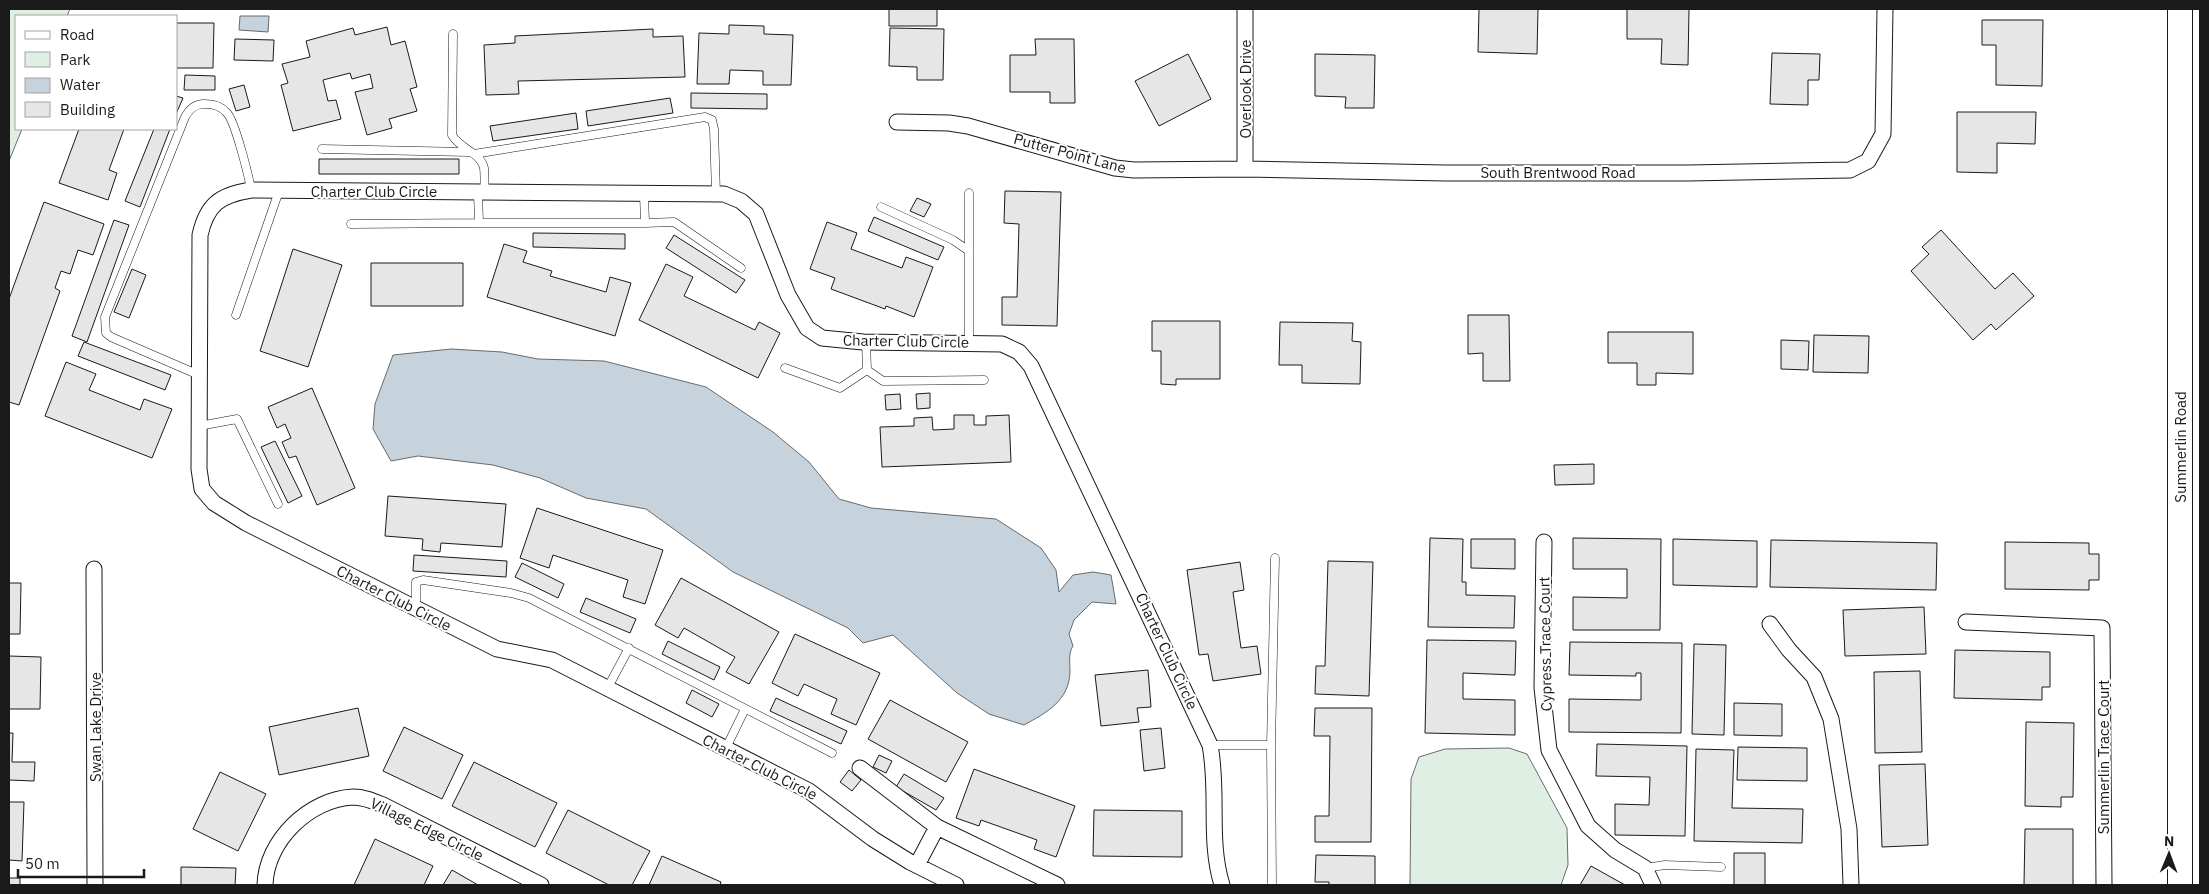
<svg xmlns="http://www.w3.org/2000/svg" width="2209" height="894" font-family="'IBM Plex Sans',sans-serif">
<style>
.green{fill:#e0efe3;stroke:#6a6a6a}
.water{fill:#c6d2dc;stroke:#6a6a6a}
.building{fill:#e6e6e6;stroke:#1a1a1a}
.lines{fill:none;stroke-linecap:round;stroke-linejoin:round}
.lane-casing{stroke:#1a1a1a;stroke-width:9}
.street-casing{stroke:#1a1a1a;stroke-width:17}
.primary-casing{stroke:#1a1a1a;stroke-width:26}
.lane{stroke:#fff;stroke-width:8}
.street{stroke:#fff;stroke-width:15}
.primary{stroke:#fff;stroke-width:24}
.labels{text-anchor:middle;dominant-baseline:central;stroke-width:4;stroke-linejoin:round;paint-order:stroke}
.street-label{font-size:15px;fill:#1a1a1a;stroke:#fff}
</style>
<rect width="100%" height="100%" fill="#fff"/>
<path class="green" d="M9,9h61l-3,7h-51v113h6l-13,32z
M1509,748l18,6 40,74 1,37 -7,20h-151l1,-106 8,-22 26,-8z"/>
<path class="water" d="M240,16h29l-1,16 -29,-2z
M451,349l51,3 36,7 66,2 102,26 67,45 36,30 30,37 32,9 125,11 45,29 15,22 3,22 14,-17 20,-3 18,3 5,29 -24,-2 -18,18 -5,14 4,12c-5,7 -3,18 -3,26 -1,29 -24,41 -46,53l-35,-11 -32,-21 -64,-58 -30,8 -15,-15 -115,-56 -87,-63 -60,-11 -46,-20 -47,-13 -75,-9 -27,5 -18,-32 2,-25 18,-49z"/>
<path class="building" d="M889,9h48v17h-48z
M1479,9h59l-1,45 -59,-2z
M1627,9h62l-1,56 -27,-1 1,-25h-35z
M1982,20h61l-1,66 -46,-1v-40h-14z
M176,23h38l-1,45h-37z
M729,25l35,1v8l29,1 -2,50h-28v-14l-33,-1 -1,14h-32l2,-51 30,1z
M387,27l4,18 14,-4 12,46 -7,2 7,22 -28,8 3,9 -25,7 -12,-43 18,-4 -3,-14 -18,5 -2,-6 -27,7 5,21 8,-1 5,19 -48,12 -12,-46 7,-2 -6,-19 28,-7 -4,-16 47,-13 2,7z
M890,28l54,1 -1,51h-26v-13l-28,-1z
M653,29v8l30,-1 2,41 -167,4 1,13 -33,1 -2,-50 31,-2v-7z
M235,39l39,1 -1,21 -39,-1z
M1035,39h39l1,64h-25v-11h-40v-37h26z
M1772,53l48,1 -1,26h-11v25l-38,-1z
M1188,54l23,45 -52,27 -24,-45z
M1315,54l60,1 -1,53h-29l1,-11 -31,-1z
M185,75l30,1v14h-31z
M244,85l6,22 -14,4 -7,-22z
M691,93l76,1v15l-76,-1z
M176,96l7,2 -7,16z
M670,98l3,15 -85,13 -2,-15z
M1957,112h79l-1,32 -38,-1v30l-40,-1z
M576,113l2,16 -85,12 -3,-15z
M79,129h45l-15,41 8,3 -9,27 -49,-17z
M154,129h16l-30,78 -15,-6z
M319,159h140v15h-140z
M1005,191l56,1 -4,134 -55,-1v-28h15l2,-73 -15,-1z
M917,198l14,6 -7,13 -14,-6z
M44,202l60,22 -11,31 -15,-5 -8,24 -9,-3 -6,17 5,3 -41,114 -10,-3v-103z
M874,217l70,30 -6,13 -70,-29z
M114,220l15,5 -42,117 -15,-6z
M827,222l30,11 -6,16 51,19 4,-11 27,10 -19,50 -28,-11 -1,3 -54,-20 4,-11 -25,-9z
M1941,230l54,59 18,-16 21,23 -38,34 -5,-6 -18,16 -62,-69 18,-17 -7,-7z
M533,233l92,1v15l-92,-2z
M674,235l71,45 -9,13 -70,-45z
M504,244l23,7 -4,11 29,9 -2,5 56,16 4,-15 21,6 -16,53 -128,-39z
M293,249l49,16 -34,102 -48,-16z
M371,263h92v43h-92z
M666,264l27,13 -9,19 71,34 4,-8 21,11 -22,45 -119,-58z
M132,269l14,6 -17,43 -15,-6z
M1468,315h41l1,66h-27v-28l-15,1z
M1152,321h68v58h-44v6l-15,-1v-33h-9z
M1280,322l73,1 -1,18 9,1 -1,42 -58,-1v-18h-23z
M1608,332h85v42l-37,-1v12h-19v-22h-29z
M1814,335l55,1 -1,37 -55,-1z
M1781,340l28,1 -1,29 -27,-1z
M84,342l87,33 -6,15 -87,-34z
M66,362l30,12 -7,16 51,20 4,-11 28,10 -20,49 -107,-42z
M312,388l43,100 -38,17 -21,-49 -7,2 -7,-16 9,-4 -6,-14 -8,4 -9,-21z
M930,393v15l-13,1 -1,-15z
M900,394l1,15 -15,1 -1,-15z
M954,415h20v10h12v-9l23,-1 2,47 -129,5 -2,-40 34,-1v-8l18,-1 1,13 21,-1z
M275,441l27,55 -14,7 -27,-56z
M1594,464v20l-39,1 -1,-20z
M388,496l118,8 -4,43 -61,-4 -1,9 -18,-2 1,-11 -38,-3z
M537,508l126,42 -18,54 -22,-7 5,-17 -75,-25 -4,13 -29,-10z
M1430,538l33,1 -1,43h4v13l49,1 -1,32 -86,-1z
M1573,538l88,1 -1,91h-87v-33l54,1v-29h-54z
M1471,539h44v30l-44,-1z
M1673,539l84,2v46l-84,-2z
M1771,540l166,3 -1,47 -166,-3z
M2005,542l84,1v11h10v26h-10v10l-84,-1z
M414,555l93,6 -1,16 -93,-6z
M1328,561l45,1 -4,134 -54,-2 1,-28h9z
M1240,562l4,28 -11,2 8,56 16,-2 4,28 -48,7 -5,-27 -9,1 -12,-85z
M522,563l42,21 -6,14 -43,-21z
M681,578l98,54 -30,52 -23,-12 9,-15 -51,-29 -6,10 -23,-13z
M9,583h12l-1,51h-11z
M586,598l50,21 -6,14 -50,-21z
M1924,607l2,47 -81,2 -2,-46z
M795,634l85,39 -24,52 -25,-11 6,-15 -33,-15 -6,12 -26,-13z
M1427,640l89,1 -1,34 -52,-2v26l52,1v35l-90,-2z
M668,641l52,26 -6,13 -52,-26z
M1570,642l112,1 -1,90 -112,-1v-33l72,1v-27h-5v3l-67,-1z
M1694,644l32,1 -2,90 -32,-1z
M1955,650l95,2v35h-8v13l-88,-2z
M9,656l32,1 -1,52h-31z
M1148,670l3,37 -14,1 2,14 -38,4 -6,-51z
M1920,671l2,81 -47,1 -1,-81z
M692,690l27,14 -7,13 -26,-14z
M776,698l71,33 -6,13 -71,-33z
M890,700l78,42 -22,40 -78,-43z
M1734,703l48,1v32l-48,-1z
M358,708l11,48 -90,19 -10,-48z
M1315,708h57l-1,134h-56v-26h14l1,-80h-16z
M2026,722l48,1 -1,74h-12v10l-36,-1z
M404,727l59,28 -21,44 -59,-28z
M1161,728l4,40 -21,3 -4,-41z
M9,733h4l-1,29h23l-1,19 -25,-1z
M1597,744l90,2 -2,90 -70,-1v-31l34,1 1,-28 -54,-1z
M1738,747l69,1v33l-70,-1z
M1696,749l38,1 -2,58 71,1 -1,34 -108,-2z
M879,755l13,6 -6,12 -13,-6z
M474,762l83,41 -22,44 -83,-41z
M1925,764l3,81 -46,2 -3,-82z
M974,769l101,37 -19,51 -22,-8 3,-9 -56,-20 -2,6 -23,-8z
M849,770l12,10 -9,11 -12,-9z
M220,772l46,22 -28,57 -45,-22z
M904,774l40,24 -8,12 -40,-23z
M9,802h15l-2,59 -13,-1z
M568,810l82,41 -18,34h-23l-63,-32z
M1094,810l88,1v46l-89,-1z
M2025,829h48v56h-49z
M375,839l58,27 -9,19h-70z
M1734,853h31v32h-31z
M1316,855l59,1v29h-46v-3h-14z
M662,856l59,26 -1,3h-71z
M1591,866l34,19h-45z
M181,867l55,1 -1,17h-54z
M452,870l26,15h-35z
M9,878h11v7h-11z"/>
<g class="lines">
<defs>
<path id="lane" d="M453,34l-1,101c8,14 29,18 32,33 1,8 0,17 1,24
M322,149l146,3
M474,154l231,-37 7,3 2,9 2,65
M478,192l1,31h166l-1,-29
M969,193v150
M881,207l72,33 16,11
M645,223l29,-1 67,46
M351,224l128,-1
M236,315l43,-124
M866,342l1,28 16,11 101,-1
M785,368l55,20 27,-18
M199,375l-88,-38 -5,-4 -1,-16 80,-200c5,-9 11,-14 21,-13 8,0 16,3 21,9 8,8 22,64 24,77
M199,426l38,-7 41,85
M416,609v-27l7,-2 88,13 18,5 303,155
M607,689l22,-41
M1210,745h61l4,-187
M1271,745l1,140
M725,750l20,-41
M1645,868l20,-3 56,2"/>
<path id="street" d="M1245,9v160
M897,122l52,1 19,3 147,42 19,2 111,-1 200,4h244l161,-3 18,-9 15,-27 2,-125
M1544,542l-2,146 7,62 39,76 27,24 30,18 8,17
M94,569l1,316
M1966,622l136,6 2,257
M1770,624l19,26 25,27 17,42 18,110 2,56
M860,768l77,59
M917,865l20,-38 120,58
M265,885c1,-44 44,-86 88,-88 11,0 20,4 30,8l158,80
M956,885l-46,-23 -37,-23 -64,-48 -257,-131 -55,-11 -251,-126 -32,-20 -12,-14 -3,-20 1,-234c7,-31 20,-40 51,-45l473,4 17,7 15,13 32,81 19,33 15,10 41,4 139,2 17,8 12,14 179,379c9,47 -2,95 12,140"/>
<path id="primary" d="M2180,9v876"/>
</defs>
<use href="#lane" class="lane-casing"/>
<use href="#street" class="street-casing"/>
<use href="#primary" class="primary-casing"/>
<use href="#lane" class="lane"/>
<use href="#street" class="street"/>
<use href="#primary" class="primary"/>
</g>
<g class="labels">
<g class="street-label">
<text transform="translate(1245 89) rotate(-90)">Overlook Drive</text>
<text transform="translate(1070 153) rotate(15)">Putter Point Lane</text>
<text x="1558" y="172">South Brentwood Road</text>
<text x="374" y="191">Charter Club Circle</text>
<text transform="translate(906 341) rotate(1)">Charter Club Circle</text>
<text transform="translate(2180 447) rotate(-90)">Summerlin Road</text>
<text transform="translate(394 598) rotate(27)">Charter Club Circle</text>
<text transform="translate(1545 644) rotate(-91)">Cypress Trace Court</text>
<text transform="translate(1167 651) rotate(65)">Charter Club Circle</text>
<text transform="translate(95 727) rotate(-90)">Swan Lake Drive</text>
<text transform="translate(2103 757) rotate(-90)">Summerlin Trace Court</text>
<text transform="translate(760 767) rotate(27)">Charter Club Circle</text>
<text transform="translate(427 829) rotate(26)">Village Edge Circle</text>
</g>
</g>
<rect width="2209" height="894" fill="none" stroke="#1a1a1a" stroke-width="20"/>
<rect x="15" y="15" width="162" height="115" fill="#ffffff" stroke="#a3a3a3"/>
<rect x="25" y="31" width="25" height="8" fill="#ffffff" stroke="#a3a3a3"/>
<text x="60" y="40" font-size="15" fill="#1a1a1a">Road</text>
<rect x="25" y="52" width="25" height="15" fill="#e0efe3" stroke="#a3a3a3"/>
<text x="60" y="65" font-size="15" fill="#1a1a1a">Park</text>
<rect x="25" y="78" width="25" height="15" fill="#c6d2dc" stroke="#a3a3a3"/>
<text x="60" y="90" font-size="15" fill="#1a1a1a">Water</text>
<rect x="25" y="102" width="25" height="15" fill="#e6e6e6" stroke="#a3a3a3"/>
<text x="60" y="115" font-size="15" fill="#1a1a1a">Building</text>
<g transform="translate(2169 854) rotate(1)" stroke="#ffffff" stroke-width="4" paint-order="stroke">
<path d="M0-4L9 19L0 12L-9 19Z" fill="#1a1a1a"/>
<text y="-8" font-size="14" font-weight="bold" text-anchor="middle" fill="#1a1a1a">N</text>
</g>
<path d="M18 869v8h126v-8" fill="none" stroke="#1a1a1a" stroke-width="2.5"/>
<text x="25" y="869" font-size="15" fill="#1a1a1a" stroke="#ffffff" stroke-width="4" paint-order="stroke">50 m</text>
</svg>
